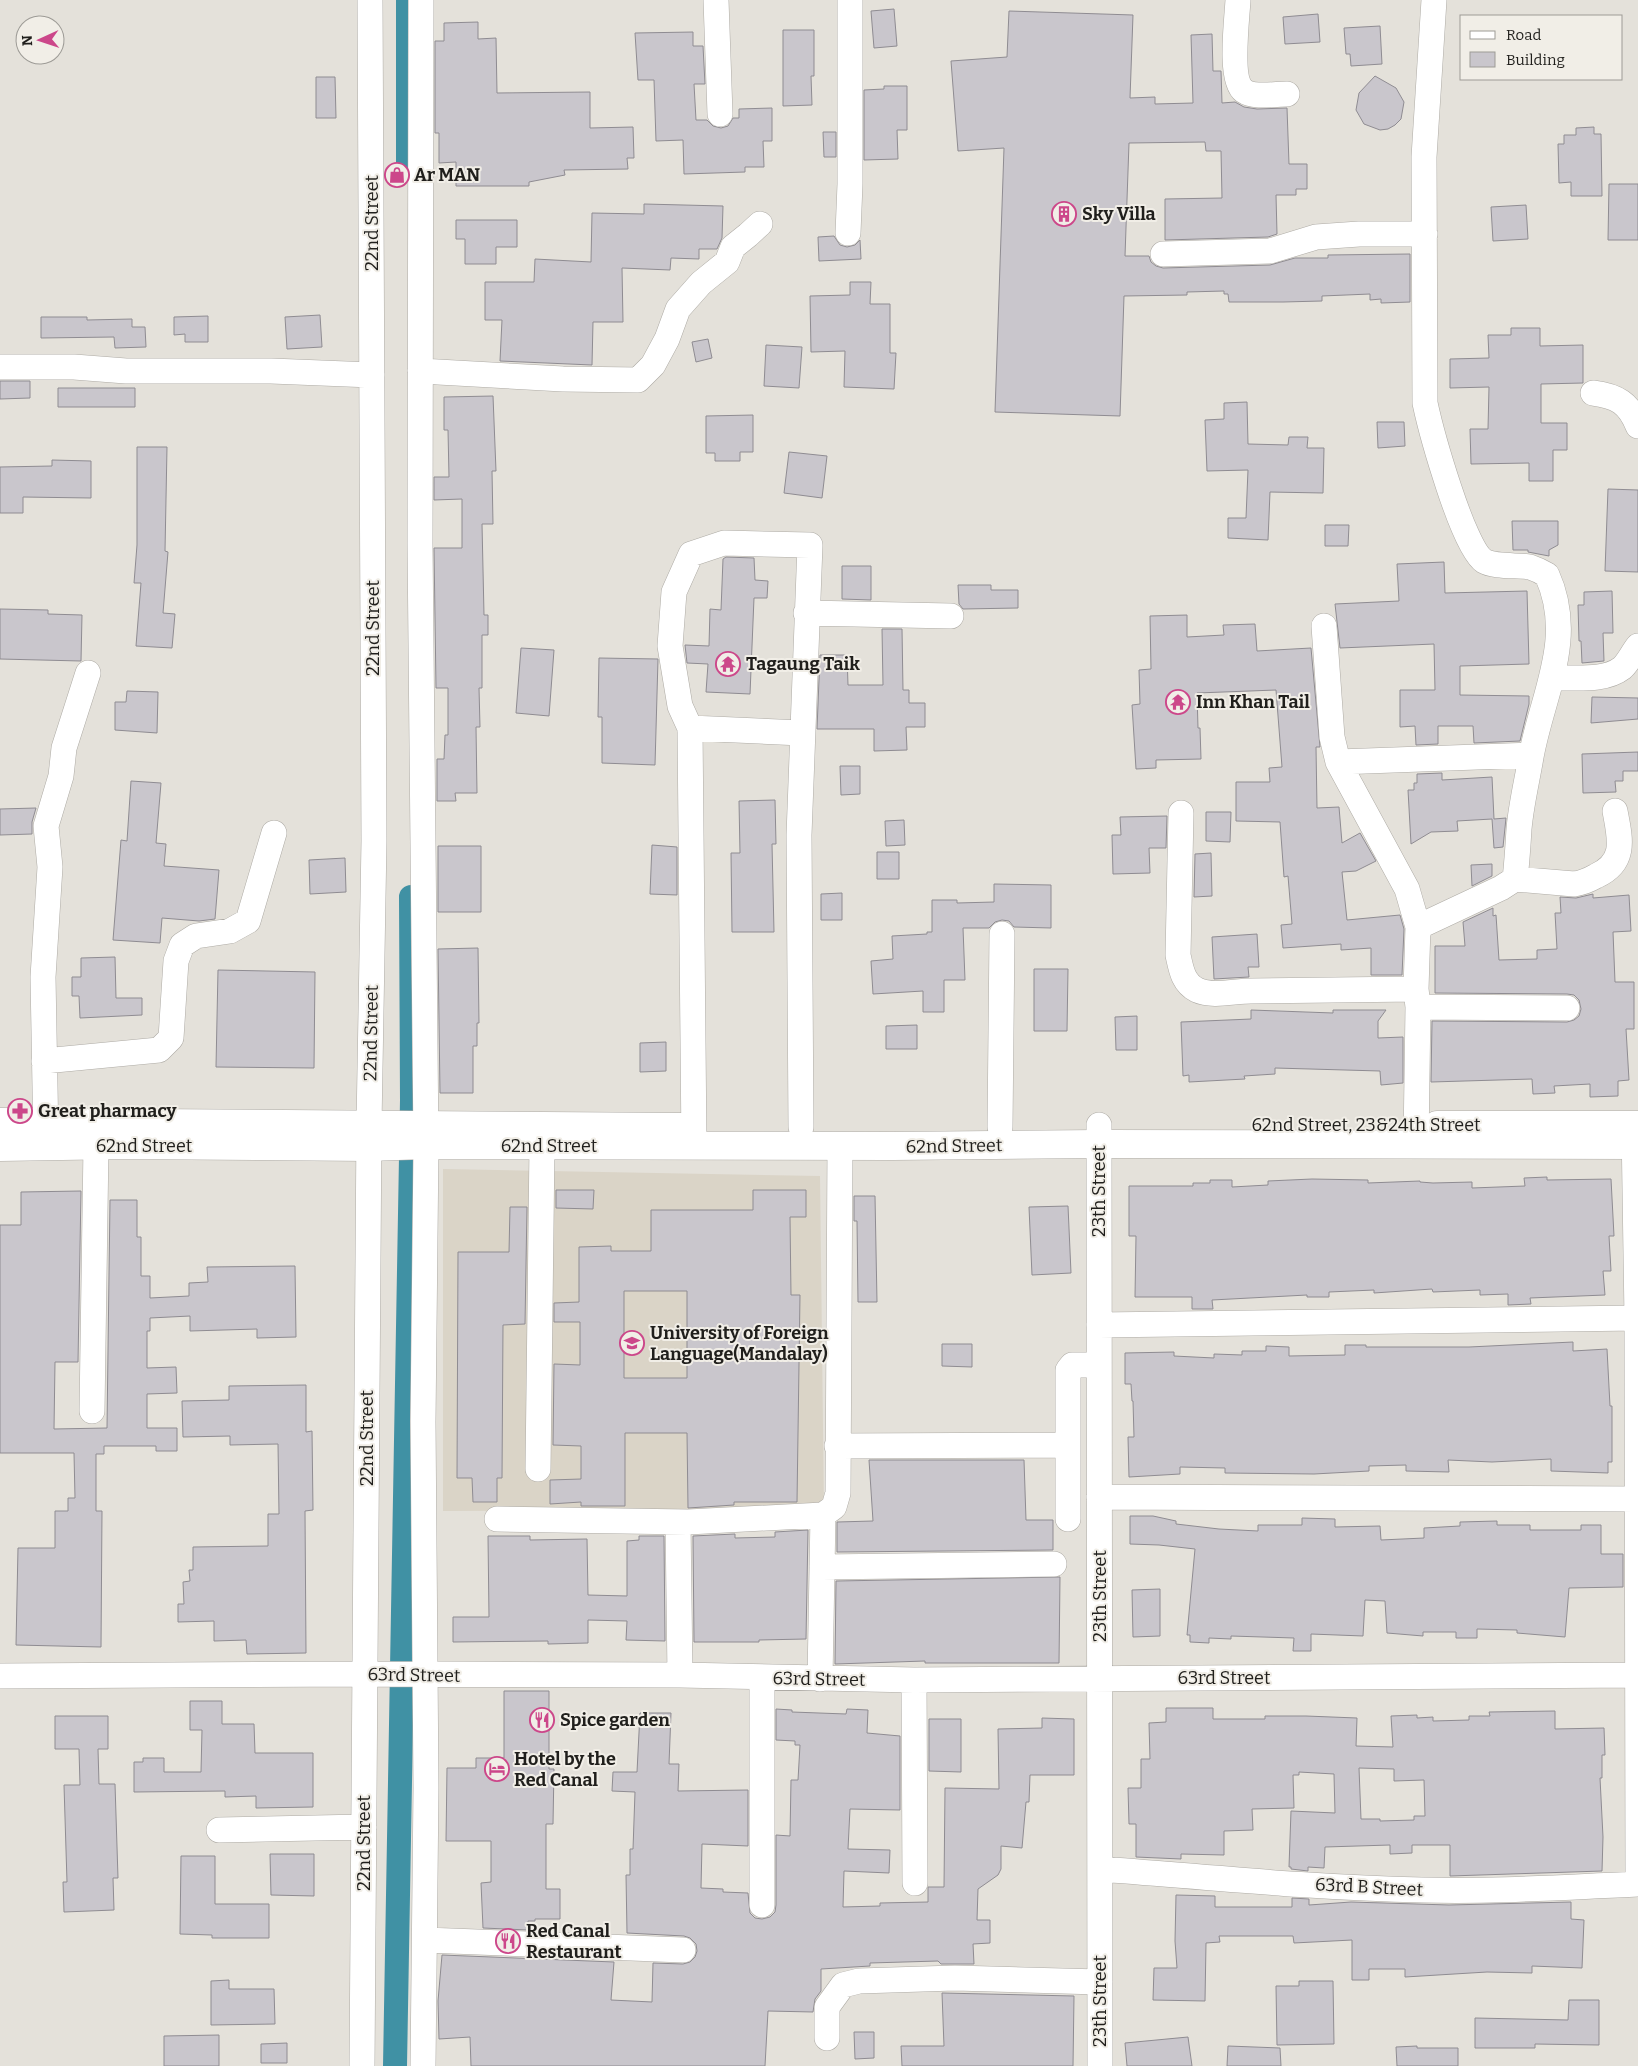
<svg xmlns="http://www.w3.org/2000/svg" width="1638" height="2066" font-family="Bitter,serif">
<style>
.built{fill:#dad4c7}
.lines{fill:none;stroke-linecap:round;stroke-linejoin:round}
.canal{stroke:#4091a4;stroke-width:24}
.building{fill:#c9c6cc;stroke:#8f8c92;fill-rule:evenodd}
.minor-casing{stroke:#aeaba5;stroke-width:26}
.major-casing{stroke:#aeaba5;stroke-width:29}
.minor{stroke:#fff;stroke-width:25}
.major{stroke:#fff;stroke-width:28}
.labels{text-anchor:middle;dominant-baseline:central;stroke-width:4;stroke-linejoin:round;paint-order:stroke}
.poi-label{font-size:18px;font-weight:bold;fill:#201f1c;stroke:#f1eee7;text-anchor:start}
.street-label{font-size:18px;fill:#201f1c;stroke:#f1eee7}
</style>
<rect width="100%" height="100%" fill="#e4e1da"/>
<path class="built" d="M443,1169l377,7 4,333 -381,2z"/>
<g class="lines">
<path class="canal" d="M408,0v168
M395,2066l17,-966 -1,-203"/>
</g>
<path class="building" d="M894,9l3,37 -23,2 -3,-37z
M1009,11l124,4 -3,83 25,-1v7l38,-1 -2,-68 21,-1 1,37h8l1,32 13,-1 9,5 13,2 30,-1 2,56h18v25h-11v6h-20l1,39 -9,3 -103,3v-41l57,-1 -1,-47h-15l-1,-9 -76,1 -4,113h24l2,6 5,4 7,2 107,-3 25,-7h33v-3l82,-1v48l-29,1v-4l-11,1v-6l-48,2v5l-39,1h-54l-1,-8h-4v-3l-37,1v3l-63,1 -4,120 -125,-4 9,-264 -46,3 -7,-90 56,-4z
M1318,14l2,28 -35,2 -2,-27z
M478,22v17l18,-1 1,55 93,-1v36l43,-1 1,31h-7l1,11 -64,1 1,5 -36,7v4h-73v-24l-17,1v-30h-4v-92h9v-18z
M1380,26l2,38 -31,2 -1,-12h-4l-2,-26z
M783,30h31v46h-3l1,29 -29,1z
M693,32v14h10l2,38h-11l2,36h11l6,6 8,2 7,-2 5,-8h6v-9l33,-1v33h-9l1,26h-19v5l-61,2 -1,-34 -27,1 -2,-61h-16l-3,-47z
M1375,76l21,12 8,14 -3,17 -6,6 -7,4 -8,1 -16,-6 -8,-14 3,-17z
M316,77h19l1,41h-20z
M884,86h23v44h-10l1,29 -34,1v-70l20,-1z
M1594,127v7h7l1,62h-31v-14l-12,1 -1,-39h6v-9h12v-7z
M823,132h13v25h-12z
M1609,184h29v56h-30z
M644,204l79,2 -1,32 -5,11h-18v10l-28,-1 -1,12 -48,-2 1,54h-30l-1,43 -92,-4 2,-41h-17v-38h49l1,-23 56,3 1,-49 52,1z
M1526,205l2,34 -35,2 -2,-34z
M456,220h61v27h-21v17h-31v-25h-9z
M834,236l6,9 7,2 8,-2 5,-5 1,19 -42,2 -1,-24z
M850,282h21l-1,22h20v49h6l-2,36 -50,-2 1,-36 -34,1 -1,-56 40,-1z
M320,315l2,32 -35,2 -2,-32z
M208,316v26h-23v-8l-11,1v-18z
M41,317h46v3l45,-1v8h13l1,20 -31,1 -1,-11 -73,1z
M1511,328h29v18l43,-1v38l-42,1v39h26v27h-14v31h-24v-18l-58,1 -1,-35h18l1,-42 -39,1v-29l39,-1 -1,-23h23z
M708,339l4,19 -16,4 -4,-20z
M766,345l36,2 -3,41 -35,-2z
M0,381h30v17l-30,1z
M58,388h77v19h-77z
M493,396l3,75h-4l1,53h-11l2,91h4v20h-6v53h-3l1,39h-4l1,66h-22l1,8h-19v-42h7l1,-24h3v-47h-12l-2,-140h28v-49l-28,1v-23h15l-1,-47h-4v-33z
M1247,402l1,42 40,1 1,-8h19l-1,11h17l-1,45 -53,-1 -2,48 -40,-2v-20h18l2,-48 -41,1 -2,-51 19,-1v-16z
M753,415v37h-13v9h-25v-8h-9v-37z
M1377,422h27l1,24 -27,2z
M137,447h30l-2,104 3,1 -5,61 12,1 -3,34 -36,-2 5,-63h-7l3,-38z
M789,452l38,4 -5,42 -38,-5z
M52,460l39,1v37l-68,-1v16h-23v-46l52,-1z
M1608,489l30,1v82l-33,-1z
M1512,521h46v24l-9,5v6l-21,-4v-2h-15z
M1325,525h24l-1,21h-23z
M726,557l28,1 1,22 13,1 -1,17h-13l-4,96 -44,-2 2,-28 -21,-1 -2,-18 24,1 1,-37 11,1 2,-51z
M1444,562l1,31 82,-2 2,73 -69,2v29l69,1v8l-9,37 -46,2 -1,-17h-35v18l-22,1 -1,-19 -15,1v-37h35l-1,-46 -94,4 -5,-44 64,-3 -2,-37z
M842,566h29v34l-29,-1z
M958,585h33v5h27v18l-55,1 -4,-5z
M1612,591l1,42h-10l1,28 -22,2 -1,-22h-2l-1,-36h6v-13z
M0,609l48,1v4l34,1 -1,46 -81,-2z
M1187,615v22l37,-2 -1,-10 32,-1 2,27 54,-3 9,99h-4l1,61 22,-1 3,36 18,-10 16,28 -20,10 -14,1 5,48 53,-5 4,14 -2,46h-31v-27l-30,2v-6l-58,4 -2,-23 11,-1 -4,-48 -4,1 -4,-55 -44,-1v-39h34l-1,-14 13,-1 -6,-77 -79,3 1,35h2l1,31 -45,1v8l-20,1 -4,-64 8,-1 -1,-34 12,-1 -1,-53z
M882,629h20l1,61h6v13h16v24h-19l1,23 -33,1v-22h-57l3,-74h27l1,30h35z
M521,648l33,2 -5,66 -33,-3z
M599,658l59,1 -3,106 -53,-2v-46h-4z
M127,691l31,1 -1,41 -42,-3v-28h11z
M1592,697l46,1v21l-47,4z
M1638,752v19h-15v10h-8l1,11 -33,1 -1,-39z
M840,766h20v28l-19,1z
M1442,773v7l50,-3 2,42 12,-1 -3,29 -9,1 -2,-29 -35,2 1,10 -27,1 -20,12 -3,-54h6v-7h3v-9z
M131,781l30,2 -5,60 10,1 -2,22 55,4 -4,49 -16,2 -37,-3 -2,25 -47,-3 8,-100 6,1z
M775,800l1,44h-4l2,88h-42l-1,-79h9l-1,-52z
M36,808l-4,14v12l-32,1v-26z
M1206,812h25l-1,30 -24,-1z
M1167,816l-1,32h-17l1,25 -37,1 -1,-39h9l-1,-18z
M904,820l1,25 -19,1 -1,-25z
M652,845l25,2v48l-27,-1z
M438,846h43v66h-43z
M877,852h22v27h-22z
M1211,853l1,43 -18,1 1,-43z
M345,858l1,34 -36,2 -1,-34z
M1492,864v12l-20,10 -1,-21z
M994,884l57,1v43l-37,-1 -5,-6 -7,-1 -7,2 -6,6h-26l2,52h-21v32h-21v-21l-50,3 -2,-33 22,-2 -1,-23 35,-2v-2h5v-32h25v3l37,-1z
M842,893v27h-21v-26z
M1593,894v4l36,-3 2,36 -18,1 2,50h19v47h-8l3,51 -11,1v15l-28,1v-13l-36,2 1,7 -22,1 -1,-15 -101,3 1,-61 135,1 7,-2 5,-4 2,-7 -2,-9 -5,-5 -7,-1 -132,-1v-47h30l-2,-24 30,-14v8l3,-1 3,45 38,-1v-9l20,-1 -2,-36h6l-1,-16 16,1z
M1257,934l2,33h-11l1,10 -35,2 -2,-42z
M478,948l1,75h-2v23h-4v47h-33l-2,-144z
M115,957l1,41h26v17l-62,3 -1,-22h-7v-19h9v-19z
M1034,969h34l-1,62h-33z
M218,970l97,2 -1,96 -98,-1z
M1251,1010l82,3v-3h53l-8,11v17l25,-1v46l-22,2 -1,-14 -105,-3v6l-31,2 1,3 -56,3v-7l-6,1 -2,-54 70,-3z
M1137,1016v34h-21l-1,-33z
M917,1025v24h-31v-23z
M666,1042v29l-26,1v-29z
M1547,1177v3l64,-1 3,57h-5l2,35h-8l2,24 -75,3 1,6 -23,1v-11l-28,1v-5l-47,2 -1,-3 -58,4v-3l-45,2v5h-22v-2l-95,5 1,9h-21v-12h-57l1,-61h-7v-50h64v-3h17v-3h22v7l36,-2v-4l44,-2 56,1v3l52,-2v1l13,1 39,-1v6l53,-2 -1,-8z
M556,1190h38l-1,19 -37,-1z
M753,1190h53v27h-16l1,78h9l-3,207h-63v3l-46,3 -1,-75h-62v73h-44v-4l-31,2v-24l31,-1v-33l-28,-1 1,-81 26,1v-43h-26v-19l25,-1v-55l32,-1v5h40v-41h102zM624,1291h63v87h-63z
M81,1191l-3,171h-23l-1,67 53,-1 3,-228h27v37h4v39h9v22l39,-2v-13l19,-1 -1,-15 88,-1 1,71 -39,1v-9l-67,2v-15l-40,2v13h-3v37l29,-1 1,26 -30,1v34h30v23h-21v-5h-52v8h-8v57h6l-1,136 -85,-2 2,-97h37v-37h13v-13h7l-1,-45h-74v-228h21v-33z
M854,1196h21l2,106h-19l-1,-81h-3z
M1068,1206l3,67 -39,2 -3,-68z
M510,1207h17l-2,117 -22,1 -1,153h-5v24h-24l-1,-24h-15l1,-226h51z
M1573,1342v9l34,-2 3,57h2v56h-4v11l-57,-2v-12l-59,3 -44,-2 1,12 -43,-1v-6l-37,1v5l-55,3 -89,-1v-5l-45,-1v7l-51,3 -1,-40h6l-1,-36h-1l-1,-17h-6v-31l49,-1v4l40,2v-4l28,1v-4h24v-5l23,1v9l56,-1v-10h21v2h103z
M942,1344h30v23l-30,-1z
M306,1385v47l6,-1 1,79 -8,1 1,142 -59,1 -1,-14 -32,1v-20l-36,1v-18h6l-1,-22 7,-1 -1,-11h4v-23l75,-1v-32h11l-1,-70 -48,1v-9l-47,1 -1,-36 47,-1v-14z
M869,1460h155l2,60h27v30l-216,2v-30l36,-1z
M1130,1516h23l23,5v3l43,5 39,2v-6h44v-7l33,1v8l45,-1 1,14 43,-2v-10l36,-2v-4l37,-1v4h33v5h51v-5h20v29h22v33l-54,1 -4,49 -48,-4v-3l-40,-1v9h-21v-6h-33v4l-36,-3 -2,-32 -20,-1 -2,36 -52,-2v17h-18l1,-13 -63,-2v3l-22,-1v5l-19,-1v-7h-3l8,-86 -36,-4 -29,-1z
M808,1530l-2,109 -47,1v2h-65l-1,-106 42,-2v4l40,-1v-5z
M488,1536h42v4l57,-1 1,56 39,1v-55l12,-1v-4h25l1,105 -39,-1 1,-19 -39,-1v23l-40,1v-3l-95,1v-25h36z
M1060,1577l-1,86h-134v-2l-90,3 1,-83z
M1160,1589v47l-27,1 -1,-47z
M504,1691h45v78h5l-1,55h-7v65h14v30h-25v2h-7v9l-45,-2 -2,-45 10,-1v-41h-45l1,-73h29v-10h28z
M190,1701h32v23h32l1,29h58v54l-57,1v-12l-31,1v-6l-91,1v-30h9v-4h21v14h37l1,-42h-12z
M1166,1708h47v11h52v-3h41l51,2 -1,28 37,1 -2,-31 26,-1v3l16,-1v4l36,-1v-4h21l-1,-4 66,-1v18l49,-1 1,27h-3v23h-2l3,59 -1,34 -152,5v-31h-38v8l-22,1v-9l-65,2 -1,21 -16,-1v4l-17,-2v-2h-2l2,-56 44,2 -1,-39 -35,-2v3h-6l1,33 -42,1 1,21 -29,1v24l-43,-1v5l-45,-2v-33h-7l-1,-36h13v-29h9l-1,-36 17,-1zM1359,1768l35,1v12l30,-1 1,36h-11v4l-34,1v-2h-19z
M776,1709l16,1v2l54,2 1,-5 21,1 -1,23 33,3v74l-50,-1 -2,40 42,1 -1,23 -45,-2 -1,36 37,-1v-3l48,-1v-15h16l1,-99 54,1 -1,-60 44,-1v-10l32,1v56h-44l-1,27h-3l-4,46 -21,-2v23l-3,6 -20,14 -1,31h13v23l-17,1 1,20h-33l-3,-3 -68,2v3l-49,3v22l-6,8 -2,13 -45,-1 -3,55h-294l-1,-29 -31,2 -1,-38 4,-46 172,7 -3,38 41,2 1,-39 30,1 7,-2 5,-5 2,-6 -1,-7 -6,-6 -6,-2 -57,-3 -1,-58h4v-26h3l2,-57 -23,-1 1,-19h24l3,-59h31l-2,51h10l-1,27 70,-1v56l-46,-2 -1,44 22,1v3l25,1 2,20 5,5 7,1 8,-2 5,-5 1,-7v-70l14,1 1,-56h7l2,-35h-5v-4l-19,-1z
M55,1716h53v33h-10l1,35h16l3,94h-5l1,32 -50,2 -1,-30h4l-3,-97h16l-1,-36h-24z
M929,1719h32v53l-32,-1z
M270,1854h44v42l-43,-1z
M181,1856h34v48h54v34h-57v-3l-32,-1z
M1176,1895l39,1v11h77v-9l17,1v6l42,-3 98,3 122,-3v17l13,1 -2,48 -50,-2v7l-45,-1 -82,5v-8h-36v11h-17v-40l-58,3 -1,-7h-74l1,6 -14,1 -1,58 -52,-1 1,-32h23l-2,-27z
M229,1980v9h45l1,35 -64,1v-44z
M1299,1981h34l1,63 -57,1 -1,-59h23z
M942,1993l132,3 -1,70h-171l-1,-20h43z
M1569,2000h30v45l-64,-1v4h-60v-30l93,2z
M854,2032h20v26l-19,1z
M219,2035v31h-55v-30z
M1188,2037l4,29h-65l-2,-23z
M287,2043v20h-26v-19z
M1228,2046l52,2 1,18h-54z
M1417,2046v2h41v18h-61l-1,-19z"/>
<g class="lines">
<defs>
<path id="minor" d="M421,0l-1,544 6,601 -3,277 3,366 -3,278
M716,0l4,114
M1238,0c-1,19 -9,80 6,91 10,7 31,3 43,3
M848,233l2,-49v-184
M1163,254l107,-3 46,-14 43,-3h66
M0,367h74l52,4h145l101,4
M420,371l143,8 75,1 15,-15 14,-26 11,-30 23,-26 26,-21 6,-15 15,-12 12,-11
M1593,393c24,3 36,10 45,33
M806,613l145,3
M1324,626l8,111 6,25 69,127 11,38 -2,62 2,18 -2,137
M1553,678c21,-1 51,4 69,-10 6,-5 11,-16 16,-22
M690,728l112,5
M1338,762l193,-7
M1181,813l-3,142c3,14 5,28 19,35 16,7 37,1 54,1 55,-1 110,-1 165,-2
M1515,879l59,5c8,-1 15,-4 22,-8 31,-14 24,-38 19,-65
M1418,927l83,-39 14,-9c2,-17 3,-33 4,-50 2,-24 8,-48 12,-72 11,-62 45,-118 16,-182 -5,-3 -11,-6 -17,-8 -12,-2 -36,0 -46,-6 -21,-13 -53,-130 -59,-158l-1,-246 10,-157
M1418,1007l149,1
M44,1061l115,-11 12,-12 5,-77 6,-16 14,-9 34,-5 18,-10 26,-88
M1099,1125l1,941
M1634,1125l3,193 1,554
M1000,1127l2,-193
M46,1141l-3,-164 7,-110 -4,-41 15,-50 3,-28 24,-75
M694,1146l-4,-418 -10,-22 -10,-60 4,-54 17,-38 33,-11 86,2 -11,290 2,292
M1099,1325l539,-7
M92,1411l4,-265
M837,1446l231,-1
M538,1469l4,-323
M1099,1497l539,2
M823,1515l11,-8 4,-14 2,-347
M497,1519l191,3 135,-7 -3,164
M1068,1519v-149l4,-5h27
M678,1522l2,153
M822,1567l232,-3
M0,1676l365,-2 315,1 234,5 724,-5
M762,1678v227
M914,1680l1,203
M219,1830l145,-3
M1100,1869c107,8 214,19 322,21 72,2 144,-3 216,-6
M425,1940l258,10
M827,2038v-31l16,-22 16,-4 96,-3 145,4
M362,2066l7,-941 5,-284 -4,-841"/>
<path id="major" d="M0,1122l684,5
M1437,1125h201
M0,1147l123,-2 246,2 57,-2 467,1 206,-2 539,1"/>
</defs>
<use href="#minor" class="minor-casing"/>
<use href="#major" class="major-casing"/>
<use href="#minor" class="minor"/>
<use href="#major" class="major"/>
</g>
<defs>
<symbol id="shop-ring" viewBox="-11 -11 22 22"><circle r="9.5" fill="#f1eee7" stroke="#cc478a" stroke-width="1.5"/><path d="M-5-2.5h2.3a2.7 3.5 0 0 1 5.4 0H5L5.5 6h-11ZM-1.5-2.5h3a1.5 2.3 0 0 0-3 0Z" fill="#cc478a"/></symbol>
<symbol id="building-ring" viewBox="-11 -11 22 22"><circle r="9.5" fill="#f1eee7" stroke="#cc478a" stroke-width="1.5"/><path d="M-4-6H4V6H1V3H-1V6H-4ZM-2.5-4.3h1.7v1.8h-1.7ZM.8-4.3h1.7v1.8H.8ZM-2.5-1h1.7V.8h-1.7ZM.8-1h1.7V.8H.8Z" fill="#cc478a"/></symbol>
<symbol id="temple-ring" viewBox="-11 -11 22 22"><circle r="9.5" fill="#f1eee7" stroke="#cc478a" stroke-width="1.5"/><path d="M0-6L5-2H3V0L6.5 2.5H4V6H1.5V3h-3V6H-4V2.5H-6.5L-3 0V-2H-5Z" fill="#cc478a"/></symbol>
<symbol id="pharmacy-ring" viewBox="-11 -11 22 22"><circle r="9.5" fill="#f1eee7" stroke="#cc478a" stroke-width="1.5"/><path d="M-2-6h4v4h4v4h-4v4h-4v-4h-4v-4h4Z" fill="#cc478a"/></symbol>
<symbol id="university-ring" viewBox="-11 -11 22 22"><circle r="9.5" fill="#f1eee7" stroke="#cc478a" stroke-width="1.5"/><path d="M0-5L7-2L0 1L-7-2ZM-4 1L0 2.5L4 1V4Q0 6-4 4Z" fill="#cc478a"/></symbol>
<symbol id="restaurant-ring" viewBox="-11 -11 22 22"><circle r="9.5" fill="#f1eee7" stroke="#cc478a" stroke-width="1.5"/><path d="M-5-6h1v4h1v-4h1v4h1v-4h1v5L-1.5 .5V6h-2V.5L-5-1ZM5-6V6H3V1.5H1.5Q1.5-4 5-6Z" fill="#cc478a"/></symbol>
<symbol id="hotel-ring" viewBox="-11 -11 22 22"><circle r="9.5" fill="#f1eee7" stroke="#cc478a" stroke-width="1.5"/><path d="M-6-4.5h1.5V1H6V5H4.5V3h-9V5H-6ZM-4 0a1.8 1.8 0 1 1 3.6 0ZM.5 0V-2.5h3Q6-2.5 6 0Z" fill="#cc478a"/></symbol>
</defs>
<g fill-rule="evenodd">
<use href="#shop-ring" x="383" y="161" width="28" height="28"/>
<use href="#building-ring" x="1050" y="200" width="28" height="28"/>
<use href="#temple-ring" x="714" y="650" width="28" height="28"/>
<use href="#temple-ring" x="1164" y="688" width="28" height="28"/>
<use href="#pharmacy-ring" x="6" y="1097" width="28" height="28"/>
<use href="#university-ring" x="618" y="1329" width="28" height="28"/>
<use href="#restaurant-ring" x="528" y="1706" width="28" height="28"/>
<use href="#hotel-ring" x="483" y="1755" width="28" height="28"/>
<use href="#restaurant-ring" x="494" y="1927" width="28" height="28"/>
</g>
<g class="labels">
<g class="poi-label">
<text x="414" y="175">Ar MAN</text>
<text x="1082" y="214">Sky Villa</text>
<text x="746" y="664">Tagaung Taik</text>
<text x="1196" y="702">Inn Khan Tail</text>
<text x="38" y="1111">Great pharmacy</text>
<text x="650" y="1333">University of Foreign<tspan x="650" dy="21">Language(Mandalay)</tspan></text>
<text x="560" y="1720">Spice garden</text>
<text x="514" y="1759">Hotel by the<tspan x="514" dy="21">Red Canal</tspan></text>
<text x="526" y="1931">Red Canal<tspan x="526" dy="21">Restaurant</tspan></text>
</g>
<g class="street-label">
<text transform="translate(372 223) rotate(-90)">22nd Street</text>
<text transform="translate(373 628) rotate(-90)">22nd Street</text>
<text transform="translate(371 1033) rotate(-89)">22nd Street</text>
<text x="1366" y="1125">62nd Street, 23&amp;24th Street</text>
<text x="144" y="1146">62nd Street</text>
<text x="549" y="1146">62nd Street</text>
<text transform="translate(954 1146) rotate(-1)">62nd Street</text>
<text transform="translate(1099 1191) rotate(-90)">23th Street</text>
<text transform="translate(367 1438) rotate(-90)">22nd Street</text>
<text transform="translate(1100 1596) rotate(-90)">23th Street</text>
<text transform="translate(414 1675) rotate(1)">63rd Street</text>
<text x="1224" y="1678">63rd Street</text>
<text transform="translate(819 1679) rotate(1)">63rd Street</text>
<text transform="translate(364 1843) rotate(-90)">22nd Street</text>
<text transform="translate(1369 1887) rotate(3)">63rd B Street</text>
<text transform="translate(1100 2001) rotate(-90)">23th Street</text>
</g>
</g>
<rect x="1460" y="15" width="162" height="65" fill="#f1eee7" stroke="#9d9b96"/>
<rect x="1470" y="31" width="25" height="8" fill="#ffffff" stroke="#9d9b96"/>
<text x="1506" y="40" font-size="15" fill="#201f1c">Road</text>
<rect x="1470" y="52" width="25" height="15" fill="#c9c6cc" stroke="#9d9b96"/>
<text x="1506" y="65" font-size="15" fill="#201f1c">Building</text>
<g transform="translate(40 40) rotate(267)"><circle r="24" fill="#f1eee7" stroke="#9d9b96"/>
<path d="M0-4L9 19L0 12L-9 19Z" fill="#cc478a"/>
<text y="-8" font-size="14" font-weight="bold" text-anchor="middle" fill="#201f1c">N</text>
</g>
</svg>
